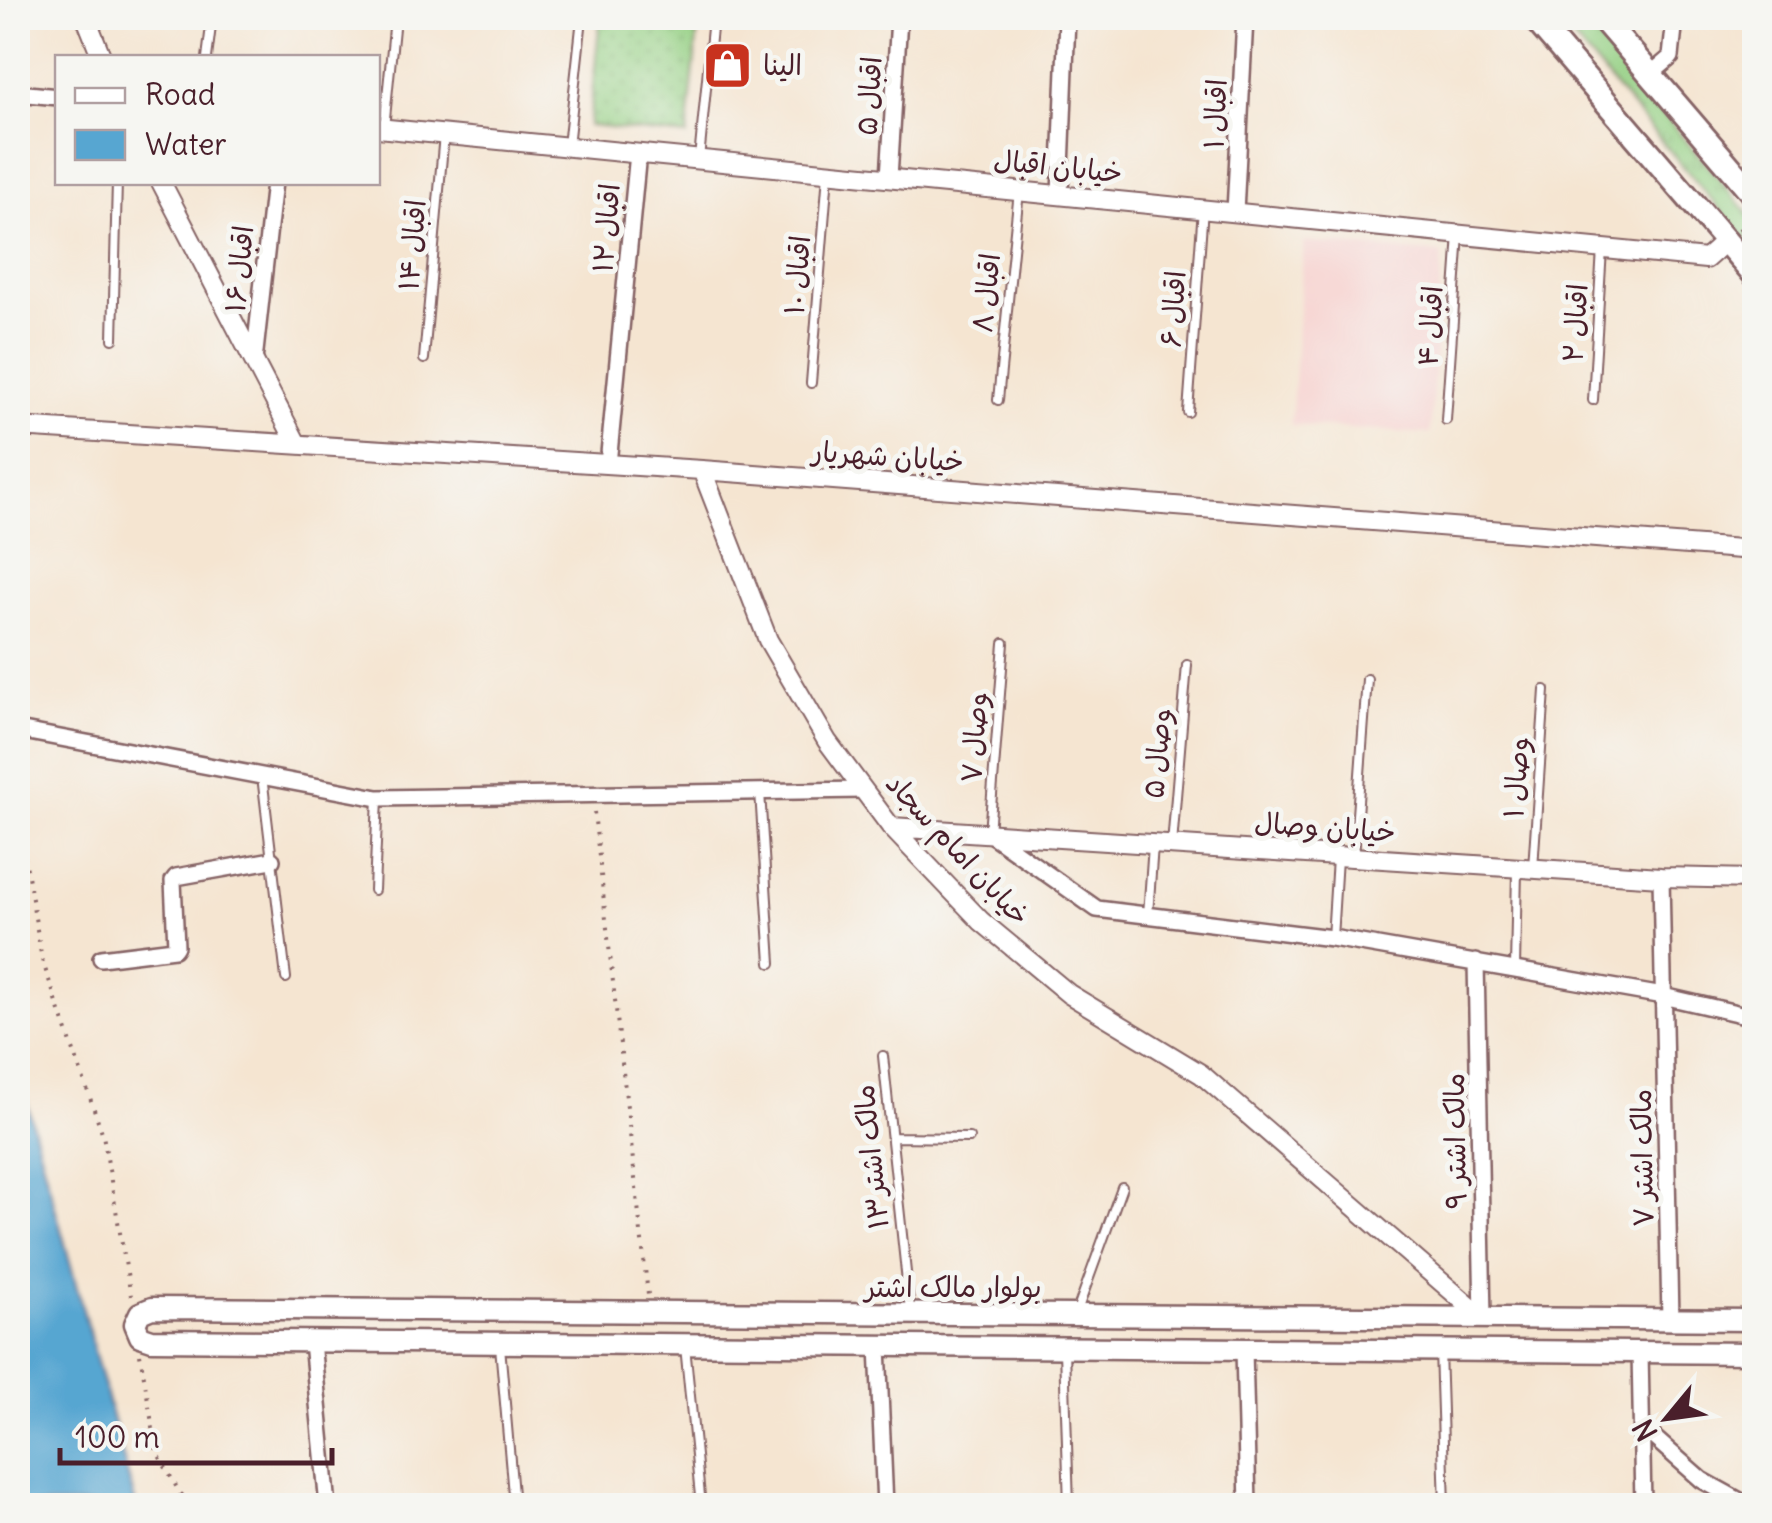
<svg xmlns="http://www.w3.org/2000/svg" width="1772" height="1523" font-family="Delius,'Playpen Sans Arabic',sans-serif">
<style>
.built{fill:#f7d0ce}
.grass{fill:url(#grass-tufts);stroke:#707858;stroke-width:2.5}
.park{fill:url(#park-dots);stroke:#707858;stroke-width:2.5}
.water{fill:#57a6d1;stroke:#50627e;stroke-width:2.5}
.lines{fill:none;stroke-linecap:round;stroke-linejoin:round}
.service-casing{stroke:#866465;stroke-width:12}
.minor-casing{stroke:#866465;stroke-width:20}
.tertiary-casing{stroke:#866465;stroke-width:22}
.secondary-casing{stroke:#866465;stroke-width:25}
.primary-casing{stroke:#866465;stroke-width:28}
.path{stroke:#866465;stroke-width:4;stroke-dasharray:2.5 8;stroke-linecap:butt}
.service{stroke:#fff;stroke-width:8}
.minor{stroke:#fff;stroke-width:15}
.tertiary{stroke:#fff;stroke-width:18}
.secondary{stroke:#fff;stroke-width:20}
.primary{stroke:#fff;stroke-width:22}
.labels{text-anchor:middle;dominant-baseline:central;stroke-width:10;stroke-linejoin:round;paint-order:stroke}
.poi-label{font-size:28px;fill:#4a1f2b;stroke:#f6f6f2;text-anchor:start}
.street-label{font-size:28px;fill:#4a1f2b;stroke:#f6f6f2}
</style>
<defs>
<pattern id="grass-tufts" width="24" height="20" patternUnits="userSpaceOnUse" patternTransform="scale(2.5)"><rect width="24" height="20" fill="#95d084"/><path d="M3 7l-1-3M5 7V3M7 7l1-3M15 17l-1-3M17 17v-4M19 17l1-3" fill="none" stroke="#82b272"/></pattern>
<pattern id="park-dots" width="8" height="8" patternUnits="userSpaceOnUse" patternTransform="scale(2.5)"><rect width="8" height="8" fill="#95d084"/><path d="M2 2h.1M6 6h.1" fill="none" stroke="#82b272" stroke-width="1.8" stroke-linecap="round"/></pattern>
</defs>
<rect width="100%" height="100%" fill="#f6f6f2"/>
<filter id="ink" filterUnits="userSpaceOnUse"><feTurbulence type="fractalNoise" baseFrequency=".01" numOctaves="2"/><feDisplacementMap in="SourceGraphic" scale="20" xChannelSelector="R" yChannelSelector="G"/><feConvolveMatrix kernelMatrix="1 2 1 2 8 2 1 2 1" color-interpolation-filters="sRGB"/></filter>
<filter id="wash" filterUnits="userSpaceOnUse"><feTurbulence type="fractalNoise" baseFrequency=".0048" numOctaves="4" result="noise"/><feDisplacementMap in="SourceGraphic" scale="40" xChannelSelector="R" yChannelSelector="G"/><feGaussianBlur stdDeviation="2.25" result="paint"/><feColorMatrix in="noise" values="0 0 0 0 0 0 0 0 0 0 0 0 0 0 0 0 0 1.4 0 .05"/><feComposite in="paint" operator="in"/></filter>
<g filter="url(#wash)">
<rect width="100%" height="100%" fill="#f5e5d1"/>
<path class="built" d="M1304,242l138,12 -12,180 -139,-9z"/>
<path class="grass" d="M1556,18h25l173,202v29z"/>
<path class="park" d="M600,18h99l-12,118 -98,-10z"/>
<path class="water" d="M18,1071l118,434h-118z"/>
</g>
<g filter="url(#ink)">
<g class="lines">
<defs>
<path id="service" d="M207,58l5,-40
M384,128l11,-110
M568,146l14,-128
M699,159l14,-141
M113,339l4,-157
M424,359l20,-225
M811,383l17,-209
M998,400l21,-209
M1593,400l9,-151
M1188,412l15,-204
M1446,420l13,-186
M262,776l24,202
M760,792l11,171
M989,833l15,-190
M1172,845l15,-180
M1354,856l13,-177
M1533,868l12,-178
M374,890l4,-92
M1148,915l5,-70
M1332,938l5,-80
M1515,969l2,-100
M883,1056l27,254
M892,1137l77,1
M1077,1311l45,-124
M500,1346l14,160
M685,1346l16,160
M1064,1350l5,156
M1440,1350l5,156"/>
<path id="minor" d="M1651,74l20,-17 4,-39
M18,93l40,4
M889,177l10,-159
M1060,194l7,-176
M1235,212l10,-194
M254,361l20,-179
M608,464l30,-311
M18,730l360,68 486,-8
M989,833l108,76 235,29 331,58 91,21
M1661,877l9,443
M101,958l73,-9 2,-3 -3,-65 3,-4 96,-17
M1476,962l7,356
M312,1342l16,164
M878,1346l7,160
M1244,1349l4,157
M1640,1352l3,154
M1642,1427l60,53 47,26"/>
<path id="tertiary" d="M86,18l16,40
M378,128l1328,131 20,-18
M161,182l136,262
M18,427l684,43 1052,80
M702,470l66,170 59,101 64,86 90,94 88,73 132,80 282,244
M891,827l770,50 93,2"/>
<path id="secondary" d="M1754,1320l-1602,-12 -12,5 -5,11 5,12 12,4 1602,13"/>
<path id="primary" d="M1534,18l220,256
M1602,18l152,177"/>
</defs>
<use href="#service" class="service-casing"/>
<use href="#minor" class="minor-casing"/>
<use href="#tertiary" class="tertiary-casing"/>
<use href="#secondary" class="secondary-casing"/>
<use href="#primary" class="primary-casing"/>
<path class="path" d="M1739,230l15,-13
M594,812l54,483
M18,815l24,145 61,175 28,161
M140,1354l17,98 30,54"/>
<use href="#service" class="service"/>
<use href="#minor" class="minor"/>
<use href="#tertiary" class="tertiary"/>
<use href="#secondary" class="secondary"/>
<use href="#primary" class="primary"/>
</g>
</g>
<defs>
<symbol id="shop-square" viewBox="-11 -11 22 22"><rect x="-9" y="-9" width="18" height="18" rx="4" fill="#c8321e" stroke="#f6f6f2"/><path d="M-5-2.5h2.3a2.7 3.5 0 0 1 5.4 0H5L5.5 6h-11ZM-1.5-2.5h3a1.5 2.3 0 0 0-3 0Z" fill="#fff"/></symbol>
</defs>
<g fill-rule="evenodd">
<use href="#shop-square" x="700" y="38" width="55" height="55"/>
</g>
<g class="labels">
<g class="poi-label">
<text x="763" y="65">الینا</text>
</g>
<g class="street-label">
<text transform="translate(869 96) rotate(-86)">اقبال ۵</text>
<text transform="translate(1215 114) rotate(-87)">اقبال ۱</text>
<text transform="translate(1058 166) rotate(6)">خیابان اقبال</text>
<text transform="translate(606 228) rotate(-85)">اقبال ۱۲</text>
<text transform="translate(412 245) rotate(-85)">اقبال ۱۴</text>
<text transform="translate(239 269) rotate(-84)">اقبال ۱۶</text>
<text transform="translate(797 275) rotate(-85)">اقبال ۱۰</text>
<text transform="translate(986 293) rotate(-84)">اقبال ۸</text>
<text transform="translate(1173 309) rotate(-86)">اقبال ۶</text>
<text transform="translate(1575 323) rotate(-86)">اقبال ۲</text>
<text transform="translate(1430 326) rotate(-86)">اقبال ۴</text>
<text transform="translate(888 456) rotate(4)">خیابان شهریار</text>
<text transform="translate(974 737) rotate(-86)">وصال ۷</text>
<text transform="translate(1157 753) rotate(-85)">وصال ۵</text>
<text transform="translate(1516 777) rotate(-86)">وصال ۱</text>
<text transform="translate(1325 827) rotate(4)">خیابان وصال</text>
<text transform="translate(958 849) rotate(47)">خیابان امام سجاد</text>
<text transform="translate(1455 1141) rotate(-91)">مالک اشتر ۹</text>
<text transform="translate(871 1157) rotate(-96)">مالک اشتر۱۳</text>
<text transform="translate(1642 1158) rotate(-91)">مالک اشتر ۷</text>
<text x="953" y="1287">بولوار مالک اشتر</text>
</g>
</g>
<rect width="1772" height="1523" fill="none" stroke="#f6f6f2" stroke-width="60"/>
<rect x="55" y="55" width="325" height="130" fill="#f6f6f2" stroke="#b1a0a2" stroke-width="2.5"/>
<rect x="75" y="88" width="50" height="15" fill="#ffffff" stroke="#b1a0a2" stroke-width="2.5"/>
<text x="145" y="105" font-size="30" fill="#4a1f2b">Road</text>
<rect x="75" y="130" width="50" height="30" fill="#57a6d1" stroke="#b1a0a2" stroke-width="2.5"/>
<text x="145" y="155" font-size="30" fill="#4a1f2b">Water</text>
<g transform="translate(1667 1418) rotate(241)" stroke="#f6f6f2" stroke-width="8" paint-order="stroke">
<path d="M0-8L18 38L0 25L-18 38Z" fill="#4a1f2b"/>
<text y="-15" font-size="28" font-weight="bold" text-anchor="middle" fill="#4a1f2b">N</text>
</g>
<path d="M60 1448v15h272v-15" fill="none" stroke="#4a1f2b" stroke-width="5"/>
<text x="75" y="1448" font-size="30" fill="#4a1f2b" stroke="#f6f6f2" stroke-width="8" paint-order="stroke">100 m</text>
</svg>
